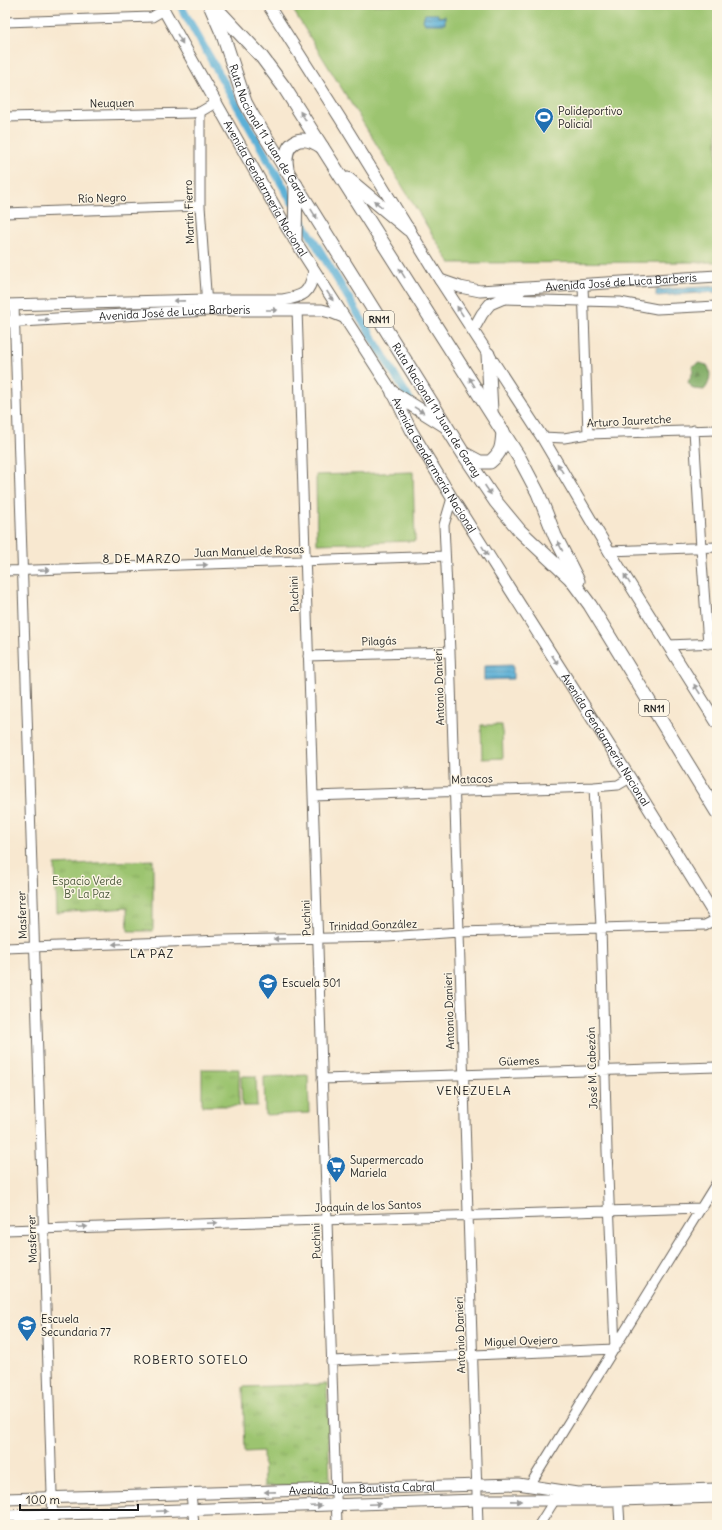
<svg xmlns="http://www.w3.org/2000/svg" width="722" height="1530" font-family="Delius,sans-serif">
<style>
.grass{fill:#9cc46f;stroke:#5c7046}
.forest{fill:url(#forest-firs);stroke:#4c633f}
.park{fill:url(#park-tufts);stroke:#5c7046}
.water{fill:url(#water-rules);stroke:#3c667a}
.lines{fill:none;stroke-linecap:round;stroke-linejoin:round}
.canal{stroke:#5bb0d7;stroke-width:8}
.minor-casing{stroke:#69635b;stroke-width:11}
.major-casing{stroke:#69635b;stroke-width:13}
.highway-casing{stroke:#69635b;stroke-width:15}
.minor{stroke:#fff;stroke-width:9}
.major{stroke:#fff;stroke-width:11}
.highway{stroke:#fff;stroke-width:13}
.oneway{fill:#999}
.labels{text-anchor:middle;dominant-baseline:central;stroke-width:3;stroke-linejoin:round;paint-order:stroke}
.shield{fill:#fcf5e5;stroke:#5f5d58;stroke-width:1}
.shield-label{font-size:10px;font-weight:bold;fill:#1c1c1c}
.street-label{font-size:11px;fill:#1c1c1c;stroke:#fcf5e5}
.poi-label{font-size:11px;fill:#1c1c1c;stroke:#fcf5e5;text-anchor:start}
.park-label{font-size:11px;fill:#495739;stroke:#fcf5e5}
.neighbourhood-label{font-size:12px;letter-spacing:1px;fill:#1c1c1c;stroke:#fcf5e5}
</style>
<defs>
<pattern id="forest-firs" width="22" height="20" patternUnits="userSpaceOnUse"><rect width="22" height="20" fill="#7daa62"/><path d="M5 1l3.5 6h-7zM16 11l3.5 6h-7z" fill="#668a50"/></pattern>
<pattern id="park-tufts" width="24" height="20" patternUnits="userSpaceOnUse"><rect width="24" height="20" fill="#9cc46f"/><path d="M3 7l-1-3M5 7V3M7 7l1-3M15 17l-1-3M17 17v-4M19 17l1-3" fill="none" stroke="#86a860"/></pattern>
<pattern id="water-rules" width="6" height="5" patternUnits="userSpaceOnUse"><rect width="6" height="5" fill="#5bb0d7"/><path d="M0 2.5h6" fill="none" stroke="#4a8eae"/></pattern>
</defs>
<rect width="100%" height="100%" fill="#fcf5e5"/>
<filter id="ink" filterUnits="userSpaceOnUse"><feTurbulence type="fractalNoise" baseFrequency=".025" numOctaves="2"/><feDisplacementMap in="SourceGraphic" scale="8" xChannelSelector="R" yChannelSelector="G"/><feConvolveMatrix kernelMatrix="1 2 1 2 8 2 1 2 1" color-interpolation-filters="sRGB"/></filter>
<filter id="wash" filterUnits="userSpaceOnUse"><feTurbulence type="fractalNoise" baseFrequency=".012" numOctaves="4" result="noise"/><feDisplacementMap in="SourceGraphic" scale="16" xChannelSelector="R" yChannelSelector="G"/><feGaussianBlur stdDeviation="0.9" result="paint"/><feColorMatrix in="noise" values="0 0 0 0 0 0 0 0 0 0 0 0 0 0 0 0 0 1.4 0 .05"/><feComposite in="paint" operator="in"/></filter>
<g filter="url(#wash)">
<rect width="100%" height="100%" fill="#f8e8d0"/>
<path class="grass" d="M290,5h427v257l-267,1z
M413,472l2,69 -98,3 -1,-69z
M481,725h21l1,33 -21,1z
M308,1075l1,38 -44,2 -1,-38z
M241,1076h15l1,30h-15z"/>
<path class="forest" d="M699,363l8,2c5,7 3,19 -3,25l-11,-1 -5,-7 5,-10 -1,-6z"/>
<path class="park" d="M153,860v71h-25l-1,-23 -70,5 -2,-48z
M202,1069h37v37h-37z
M327,1384l3,100 -66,3 -1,-36 -18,1 -2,-65z"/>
<path class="water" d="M425,14h13v3l7,-1v8h-20l-2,-4z
M717,286v6l-61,4v-6z
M513,665v14l-29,1v-14z"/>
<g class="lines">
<path class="canal" d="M180,5l112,197
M299,216l111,184"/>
</g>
</g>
<g filter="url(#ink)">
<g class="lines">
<defs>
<path id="minor" d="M5,22l147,-5 12,-7
M200,112v94l7,100
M5,117l187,-4 8,-1 17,-10
M5,213l195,-7
M583,285l5,149
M502,299l118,3 37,7 60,-3
M14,305l39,1220
M297,309l40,1216
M694,430l7,118 7,96
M542,437l22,1 24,-4 129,-4
M452,498l-8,27 6,127 28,873
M609,551l108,-4
M5,571l440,-15
M668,645l49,-2
M308,656l142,-4
M313,796l281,-9 24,-2 12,-7
M5,948l218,-8 165,-3 71,-5 246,-7 12,-6
M322,1079l395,-12
M5,1230l696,-22
M331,1361l284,-12 -8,-198 -6,-224 -7,-140
M530,1485l187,-303
M191,1493l3,32
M618,1493l2,32
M539,1525l15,-24"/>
<g id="major">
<path id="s1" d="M161,5l126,223 106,165 18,37 41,68 178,280 87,141"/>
<path d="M268,5l72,113 100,162 102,157 67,114 108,172"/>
<path id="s2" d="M440,280l20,7 20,4 237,-15"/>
<path d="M5,305l202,-5h76c21,-4 26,-6 31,-28"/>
<path id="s3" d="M5,322l203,-12h114l11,3 10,4"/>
<path d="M473,330l9,-16 8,-10 30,-13"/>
<path id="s4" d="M5,1499l513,-15 59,9 140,-4"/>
<path d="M5,1516l472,-16h142l98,-3"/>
</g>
<g id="highway">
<path id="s5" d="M210,5l13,30 22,67 7,13 211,338 33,49 24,29 50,47 20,27 127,207"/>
<path d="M214,6l47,50 23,31 236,372 18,34 17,43 23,45"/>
<path d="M287,169c-5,-27 13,-37 35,-22"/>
<path d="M348,179l60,50"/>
<path d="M295,239l1,-54"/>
<path d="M488,354l3,57"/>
<path d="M393,393l51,32"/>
<path d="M465,454l15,8h10c12,-10 12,-15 13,-31"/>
</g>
</defs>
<use href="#minor" class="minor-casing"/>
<use href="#major" class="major-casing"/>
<use href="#highway" class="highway-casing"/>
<use href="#minor" class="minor"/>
<use href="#major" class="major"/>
<use href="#highway" class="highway"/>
</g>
<defs><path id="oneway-solid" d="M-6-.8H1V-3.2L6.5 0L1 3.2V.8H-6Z"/></defs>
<g class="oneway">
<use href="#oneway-solid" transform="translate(180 39) rotate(60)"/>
<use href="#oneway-solid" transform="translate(303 116) rotate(-123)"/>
<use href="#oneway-solid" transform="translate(378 204) rotate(-140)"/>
<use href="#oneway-solid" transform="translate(314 214) rotate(58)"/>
<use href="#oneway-solid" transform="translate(402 273) rotate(-122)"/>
<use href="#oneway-solid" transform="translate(330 296) rotate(57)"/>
<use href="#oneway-solid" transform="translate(179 301) rotate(179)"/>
<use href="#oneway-solid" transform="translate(272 310)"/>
<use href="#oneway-solid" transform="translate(460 311) rotate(-123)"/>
<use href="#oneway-solid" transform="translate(44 320) rotate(-3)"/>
<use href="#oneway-solid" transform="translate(472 382) rotate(-122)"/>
<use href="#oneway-solid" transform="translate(419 410) rotate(32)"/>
<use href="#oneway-solid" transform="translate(560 468) rotate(-121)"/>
<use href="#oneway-solid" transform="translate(488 490) rotate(56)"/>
<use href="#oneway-solid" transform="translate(560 546) rotate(-117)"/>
<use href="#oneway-solid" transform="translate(485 551) rotate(58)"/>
<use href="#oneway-solid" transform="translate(202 565) rotate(-2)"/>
<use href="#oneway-solid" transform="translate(44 570) rotate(-2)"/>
<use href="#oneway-solid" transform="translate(627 579) rotate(-122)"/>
<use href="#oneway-solid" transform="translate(555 660) rotate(57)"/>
<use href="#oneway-solid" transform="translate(697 689) rotate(-123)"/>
<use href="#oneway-solid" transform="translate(279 939) rotate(179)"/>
<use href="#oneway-solid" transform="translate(118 944) rotate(178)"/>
<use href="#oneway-solid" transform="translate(212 1223) rotate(-2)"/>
<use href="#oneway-solid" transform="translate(82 1227) rotate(-2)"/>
<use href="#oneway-solid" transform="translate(270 1492) rotate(179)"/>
<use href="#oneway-solid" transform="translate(516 1501) rotate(1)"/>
<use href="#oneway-solid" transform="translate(375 1504) rotate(-2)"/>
<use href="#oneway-solid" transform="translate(316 1506) rotate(-2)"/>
<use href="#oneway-solid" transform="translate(162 1511) rotate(-2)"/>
</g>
</g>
<defs>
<symbol id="stadium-pin" viewBox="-11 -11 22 30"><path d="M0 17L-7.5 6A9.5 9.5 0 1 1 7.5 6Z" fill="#1f6fb2" stroke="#fcf5e5"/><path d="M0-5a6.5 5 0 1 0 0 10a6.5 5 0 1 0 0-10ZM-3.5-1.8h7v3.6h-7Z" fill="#fff"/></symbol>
<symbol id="school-pin" viewBox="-11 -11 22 30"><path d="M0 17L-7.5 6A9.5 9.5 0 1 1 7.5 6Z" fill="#1f6fb2" stroke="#fcf5e5"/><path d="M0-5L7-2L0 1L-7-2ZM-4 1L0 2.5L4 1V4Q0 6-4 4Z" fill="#fff"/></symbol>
<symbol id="supermarket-pin" viewBox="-11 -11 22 30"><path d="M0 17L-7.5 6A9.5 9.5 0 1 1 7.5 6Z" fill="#1f6fb2" stroke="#fcf5e5"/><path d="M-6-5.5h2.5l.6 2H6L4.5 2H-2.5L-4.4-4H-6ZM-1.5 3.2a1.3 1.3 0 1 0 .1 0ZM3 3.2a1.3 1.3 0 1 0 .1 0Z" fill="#fff"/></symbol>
</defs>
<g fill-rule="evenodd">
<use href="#stadium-pin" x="533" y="106" width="22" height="30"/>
<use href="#school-pin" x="257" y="972" width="22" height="30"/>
<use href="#supermarket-pin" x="325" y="1155" width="22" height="30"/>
<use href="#school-pin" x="16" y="1314" width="22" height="30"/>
</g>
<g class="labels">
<g class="shield">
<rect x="364" y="311" width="30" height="16" rx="3"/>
<rect x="639" y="700" width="30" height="16" rx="3"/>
</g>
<g class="shield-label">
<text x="379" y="319">RN11</text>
<text x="654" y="708">RN11</text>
</g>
<g class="street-label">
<text transform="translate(112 103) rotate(-1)">Neuquen</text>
<text stroke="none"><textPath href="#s5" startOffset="142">Ruta Nacional 11 Juan de Garay</textPath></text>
<text stroke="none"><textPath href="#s1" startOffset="211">Avenida Gendarmería Nacional</textPath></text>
<text transform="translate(102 198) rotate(-2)">Río Negro</text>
<text transform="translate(189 212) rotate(-92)">Martín Fierro</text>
<text stroke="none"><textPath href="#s2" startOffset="183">Avenida José de Luca Barberis</textPath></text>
<text stroke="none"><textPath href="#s3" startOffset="170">Avenida José de Luca Barberis</textPath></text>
<text stroke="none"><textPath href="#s5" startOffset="466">Ruta Nacional 11 Juan de Garay</textPath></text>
<text transform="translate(629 421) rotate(-3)">Arturo Jauretche</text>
<text stroke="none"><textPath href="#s1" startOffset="535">Avenida Gendarmería Nacional</textPath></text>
<text transform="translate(249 551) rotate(-2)">Juan Manuel de Rosas</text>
<text transform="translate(294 594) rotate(-92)">Puchini</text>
<text transform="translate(379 641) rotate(-2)">Pilagás</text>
<text transform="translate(439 687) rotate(-92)">Antonio Danieri</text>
<text stroke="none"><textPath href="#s1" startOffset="859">Avenida Gendarmería Nacional</textPath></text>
<text transform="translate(472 779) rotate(-2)">Matacos</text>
<text transform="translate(22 915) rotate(-92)">Masferrer</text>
<text transform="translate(306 918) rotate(-92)">Puchini</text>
<text transform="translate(373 925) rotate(-2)">Trinidad González</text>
<text transform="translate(449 1011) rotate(-92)">Antonio Danieri</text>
<text transform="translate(519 1061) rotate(-2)">Güemes</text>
<text transform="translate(592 1068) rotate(-92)">José M. Cabezón</text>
<text transform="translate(368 1206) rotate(-2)">Joaquín de los Santos</text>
<text transform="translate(32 1239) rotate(-92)">Masferrer</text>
<text transform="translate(316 1241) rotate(-92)">Puchini</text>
<text transform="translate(460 1335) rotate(-92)">Antonio Danieri</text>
<text transform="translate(521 1341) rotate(-2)">Miguel Ovejero</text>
<text stroke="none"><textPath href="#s4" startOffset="357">Avenida Juan Bautista Cabral</textPath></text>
</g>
<g class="poi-label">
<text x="558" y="111">Polideportivo<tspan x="558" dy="13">Policial</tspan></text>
<text x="282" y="983">Escuela 501</text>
<text x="350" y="1160">Supermercado<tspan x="350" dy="13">Mariela</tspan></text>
<text x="41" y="1319">Escuela<tspan x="41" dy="13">Secundaria 77</tspan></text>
</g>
<g class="park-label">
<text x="87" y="881">Espacio Verde<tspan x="87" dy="13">B° La Paz</tspan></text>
</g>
<g class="neighbourhood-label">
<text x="142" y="558">8 DE MARZO</text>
<text x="152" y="953">LA PAZ</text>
<text x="474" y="1090">VENEZUELA</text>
<text x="191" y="1359">ROBERTO SOTELO</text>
</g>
</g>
<rect width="722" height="1530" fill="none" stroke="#fcf5e5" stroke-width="20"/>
<path d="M20 1504v6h118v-6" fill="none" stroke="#1c1c1c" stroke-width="2"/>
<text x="26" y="1504" font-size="12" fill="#1c1c1c" stroke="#fcf5e5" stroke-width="3" paint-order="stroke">100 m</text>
</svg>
